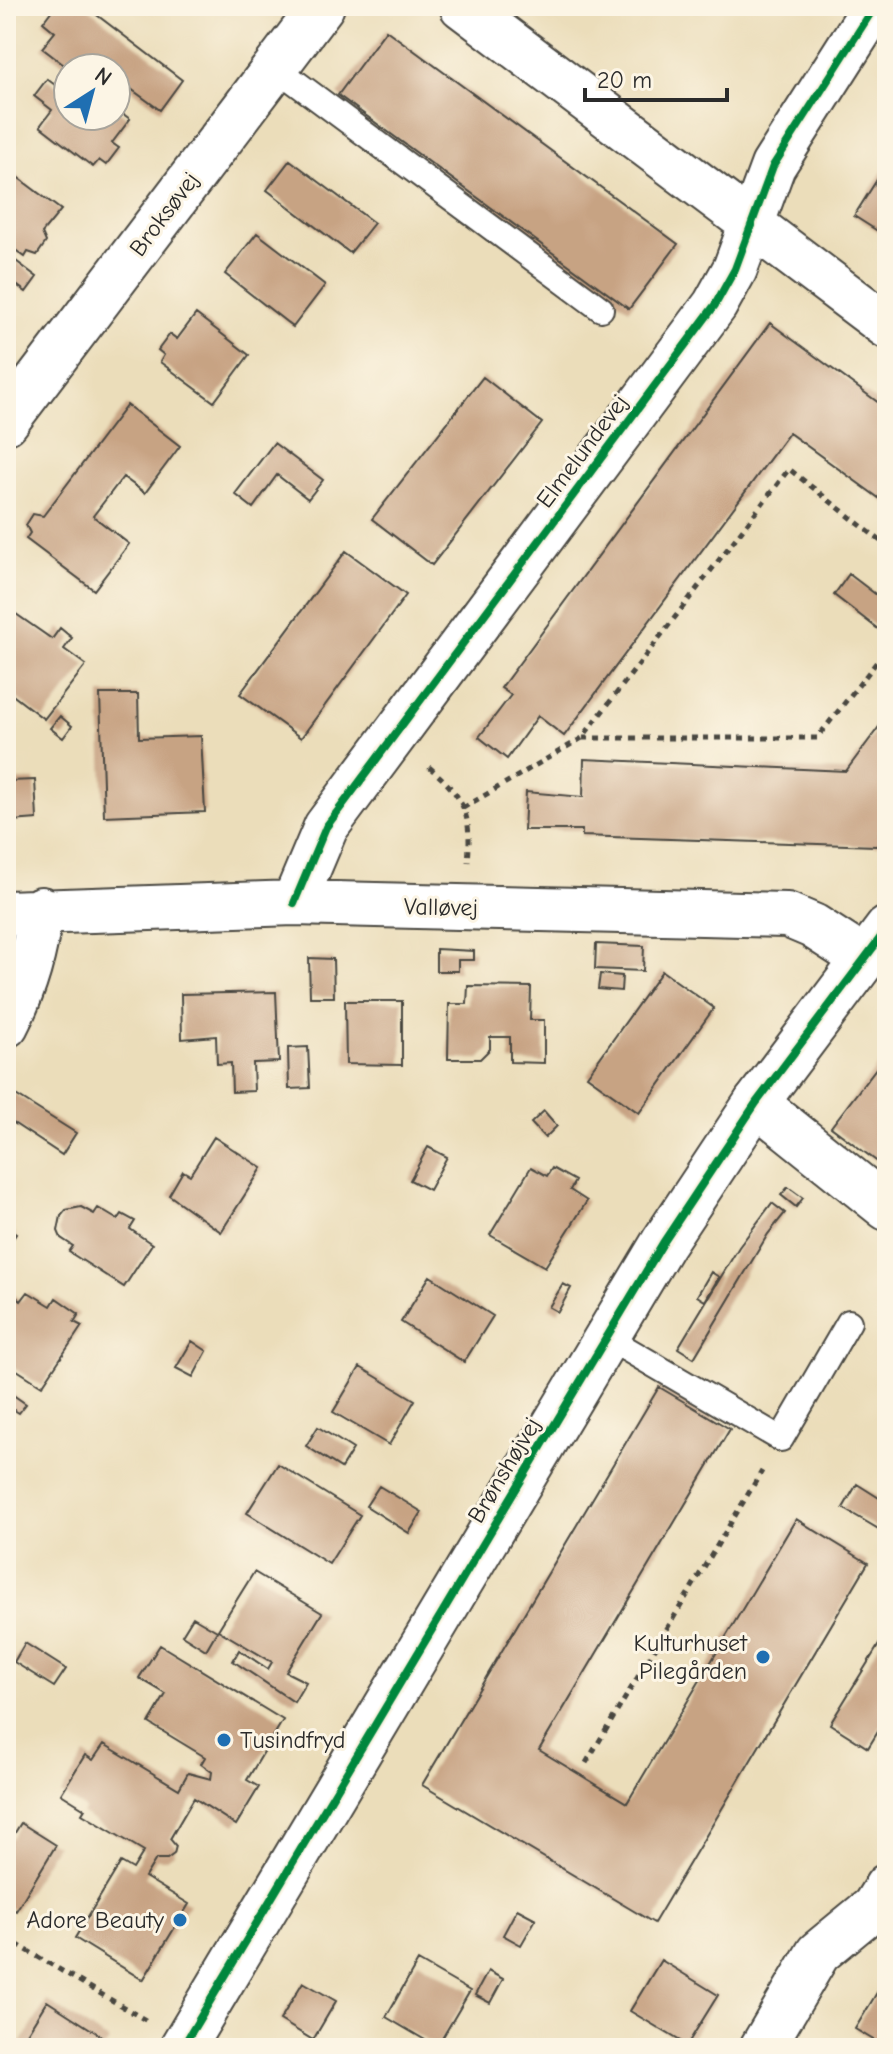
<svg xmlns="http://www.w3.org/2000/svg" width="893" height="2054" font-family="'Comic Neue',sans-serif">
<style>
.building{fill:#c7a383}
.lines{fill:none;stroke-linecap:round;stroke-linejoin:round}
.service-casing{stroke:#484640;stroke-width:28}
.minor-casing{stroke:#484640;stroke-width:48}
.tertiary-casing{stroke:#484640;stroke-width:48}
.path{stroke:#484640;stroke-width:5;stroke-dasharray:6 6;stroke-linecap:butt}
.service{stroke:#fff;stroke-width:24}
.minor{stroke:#fff;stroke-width:44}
.tertiary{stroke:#fff;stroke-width:44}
.quiet{stroke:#51a443;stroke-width:6;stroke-dasharray:12 6;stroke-linecap:butt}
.cycleway-casing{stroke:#fcf5e5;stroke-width:13}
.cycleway{stroke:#00873e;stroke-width:8}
.poi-dot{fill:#1f6fb2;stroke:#fcf5e5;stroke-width:3}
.labels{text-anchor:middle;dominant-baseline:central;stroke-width:6;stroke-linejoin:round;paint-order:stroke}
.street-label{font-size:24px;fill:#2b2b2b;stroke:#fcf5e5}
.poi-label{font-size:24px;fill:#2b2b2b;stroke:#fcf5e5;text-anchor:end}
</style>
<rect width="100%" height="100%" fill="#fcf5e5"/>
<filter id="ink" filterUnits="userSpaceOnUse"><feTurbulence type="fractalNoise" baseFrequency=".0125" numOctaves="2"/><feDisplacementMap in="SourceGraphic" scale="16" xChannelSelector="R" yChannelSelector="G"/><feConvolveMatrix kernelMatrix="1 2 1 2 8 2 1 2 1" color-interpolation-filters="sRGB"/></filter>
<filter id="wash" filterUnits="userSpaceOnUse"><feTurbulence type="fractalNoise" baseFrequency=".006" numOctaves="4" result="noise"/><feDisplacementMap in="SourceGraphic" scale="32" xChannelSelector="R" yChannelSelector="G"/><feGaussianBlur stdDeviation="1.8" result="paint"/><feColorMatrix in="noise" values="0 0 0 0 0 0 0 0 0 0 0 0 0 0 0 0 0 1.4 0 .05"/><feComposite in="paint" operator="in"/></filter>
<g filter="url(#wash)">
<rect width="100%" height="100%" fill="#ebddba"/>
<g id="blocks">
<path class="building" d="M55,6h30l97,74 -22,30 -44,-32v-10h-13l-17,-13 -9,13h-9l-26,-20 13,-16 -12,-10z
M386,30l292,214 -49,65 -291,-214z
M47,79l19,14 2,-3v26h48v-7l14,10 -18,24 7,5 -13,17 -7,-5 -6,7 -53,-41 12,-16 -18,-14z
M290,160l84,63 -24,30 -83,-63z
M887,164v73l-33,-21z
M12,173l49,37 -19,23 4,9 -9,13 -9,-3 -3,5 -19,-14v-61z
M257,233l68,52 -32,42 -68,-53z
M8,255l29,22 -11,15 -20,-15z
M196,314l53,41 -35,47 -54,-40 4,-7 -6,-5 12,-16 7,5z
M770,323l117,86v95l-98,-71 -225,303 -26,-20 -31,43 -28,-22 32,-42 -10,-7z
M483,377l59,46 -110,142 -60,-46z
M127,405l53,41 -35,47 -22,-16 -30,39 36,28 -35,46 -68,-51 4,-6 -4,-8 7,-11 10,2z
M274,443l49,37 -15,19 -31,-24 -24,33 -18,-14z
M346,551l60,44 -105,143 -61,-44z
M849,574l38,29v33l-53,-41z
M6,607l46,32 8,-11 12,10 -8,11 22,16 -42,54 -38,-29z
M100,694h38l1,44 62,-2 4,76 -101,4z
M60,716l12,10 -9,12 -13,-10z
M887,716v125l-11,5 -294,-10v-6h-58l2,-38 57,5 1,-38 262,12z
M35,780l2,39 -25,2 -3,-40z
M596,944l48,2 -1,25 -48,-2z
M436,949l38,2v9h-16v11h-22z
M309,958l24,1 1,38h-24z
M662,971l52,37 -75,105 -52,-37z
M600,974l22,2 -1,15 -23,-2z
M468,986l63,1 -1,33h14v43l-34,-1v-25h-20v12l-10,10h-32l1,-55h18z
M276,992l3,70 -26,1 1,28 -22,1 -1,-29 -14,1 -1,-28 -34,3 -1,-45z
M345,1001h57v64l-56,-1z
M308,1047l2,41 -21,1 -1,-41z
M887,1054v115l-56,-42z
M11,1092l65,41 -14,22 -56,-37v-19z
M544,1111l13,15 -12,12 -14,-15z
M214,1137l48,31 -41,64 -52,-37 14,-24 7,4z
M428,1147l19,10 -18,33 -19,-10z
M531,1167l16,9 5,-8 23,13 -5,9 17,11 -42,66 -55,-32z
M788,1187l15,11 -7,9 -15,-12z
M772,1203l13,10 -17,21 -74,124 -16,-10 61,-101z
M81,1207l13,7 4,-6 20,12 4,-6 13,7 -5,8 22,15 -28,43 -55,-35 4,-6 -12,-8 -3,-7 3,-15 5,-6z
M6,1227l10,7 -10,15z
M711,1272l8,5 -14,24 -8,-5z
M430,1276l63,40 -29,46 -63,-40z
M563,1284l8,4 -13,24 -9,-5z
M6,1288l15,13 7,-9 23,14 5,-8 23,16 -5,8 8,4 -40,60 -36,-23z
M192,1341l15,10 -14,26 -17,-9z
M360,1367l55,33 -26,45 -56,-33z
M659,1387l71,42 -191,321 88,53 169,-284 72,44 -214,360 -232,-138z
M6,1390l20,14 -7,9 -13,-8z
M318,1427l35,22 -12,19 -35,-22z
M278,1464l82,51 -31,49 -82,-51z
M857,1484l30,19v31l-44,-26z
M379,1486l43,26 -13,21 -43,-27z
M254,1572l68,41 -36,59 20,10 -12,20 -61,-41 6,-11 29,19 4,-7 -54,-32z
M193,1617l24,14 -11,19 -24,-15z
M883,1638l4,2v77l-19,31 -38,-24z
M25,1643l41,26 -12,18 -40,-25z
M160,1645l123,75 -36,60 12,7 -23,38 -42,-27 -24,41 6,7 -2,8 -7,5h-11l-11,18 44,27 -46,76 -68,-42 46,-76 12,7 11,-18 -62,-37 3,-5 -24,-15 24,-39 8,5 11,-16 75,45 9,-16 23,6 1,-7 -11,-8 4,-7 -56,-34 17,-29 -27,-16z
M21,1823l35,22 -40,66 -10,-5v-70l5,3z
M517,1909l19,10 -15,26 -18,-10z
M661,1960l57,35 -31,50 -57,-34z
M418,1961l52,30 -33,56 -51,-30z
M488,1971l15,8 -13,24 -15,-8z
M887,1976v72l-32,-19z
M303,1982l33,19 -23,39 -33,-20z
M47,2001l62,40 -4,7h-87z"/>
</g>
</g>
<g filter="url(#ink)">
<use href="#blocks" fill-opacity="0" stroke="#484640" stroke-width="2"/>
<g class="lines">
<defs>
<path id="service" d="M275,67l326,242
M606,1337l175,102 68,-117"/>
<path id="minor" d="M462,6l425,320
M6,422l316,-416
M294,903l32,-76 389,-522 20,-36 38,-103 102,-160
M6,913l288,-10 493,12 26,11 51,33
M6,1025c20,-38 29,-74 35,-116
M756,1103l131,105
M762,2048l56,-95 56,-46 13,-21"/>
<path id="tertiary" d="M182,2048l481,-805 93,-140 131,-174"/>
</defs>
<use href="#service" class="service-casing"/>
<use href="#minor" class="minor-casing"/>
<use href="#tertiary" class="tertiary-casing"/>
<path class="path" d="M583,738h234l70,-89
M429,767c36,30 43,49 39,95
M463,808l119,-70 207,-269 98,77
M586,1763l176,-292
M6,1938l141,83"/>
<use href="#service" class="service"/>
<use href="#minor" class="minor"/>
<use href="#tertiary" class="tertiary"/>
<path class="quiet" d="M884,1206l3,-4"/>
<defs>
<path id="cycleway" d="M294,903l32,-76 389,-522 20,-36 38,-103 102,-160
M182,2048l481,-805 93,-140 131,-174"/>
</defs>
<use href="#cycleway" class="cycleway-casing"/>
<use href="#cycleway" class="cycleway"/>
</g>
</g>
<g class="poi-dot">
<circle cx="763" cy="1657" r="8"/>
<circle cx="224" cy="1740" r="8"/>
<circle cx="180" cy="1920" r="8"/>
</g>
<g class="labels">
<g class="street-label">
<text transform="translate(164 214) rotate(-53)">Broksøvej</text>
<text transform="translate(582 451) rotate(-53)">Elmelundevej</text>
<text transform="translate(441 907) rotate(1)">Valløvej</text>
<text transform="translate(504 1470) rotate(-59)">Brønshøjvej</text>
</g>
<g class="poi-label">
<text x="747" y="1643">Kulturhuset<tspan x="747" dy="28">Pilegården</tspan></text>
<text x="240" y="1740" text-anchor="start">Tusindfryd</text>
<text x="164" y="1920">Adore Beauty</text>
</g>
</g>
<rect width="893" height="2054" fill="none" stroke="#fcf5e5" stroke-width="32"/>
<g transform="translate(92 92) rotate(36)"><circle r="38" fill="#fcf5e5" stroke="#a8a49b" stroke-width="2"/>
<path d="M0-6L14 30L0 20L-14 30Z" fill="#1f6fb2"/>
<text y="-12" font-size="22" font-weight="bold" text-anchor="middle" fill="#2b2b2b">N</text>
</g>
<path d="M585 88v12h142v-12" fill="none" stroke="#2b2b2b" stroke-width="4"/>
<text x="597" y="88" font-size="24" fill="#2b2b2b" stroke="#fcf5e5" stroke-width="6" paint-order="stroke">20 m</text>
</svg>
